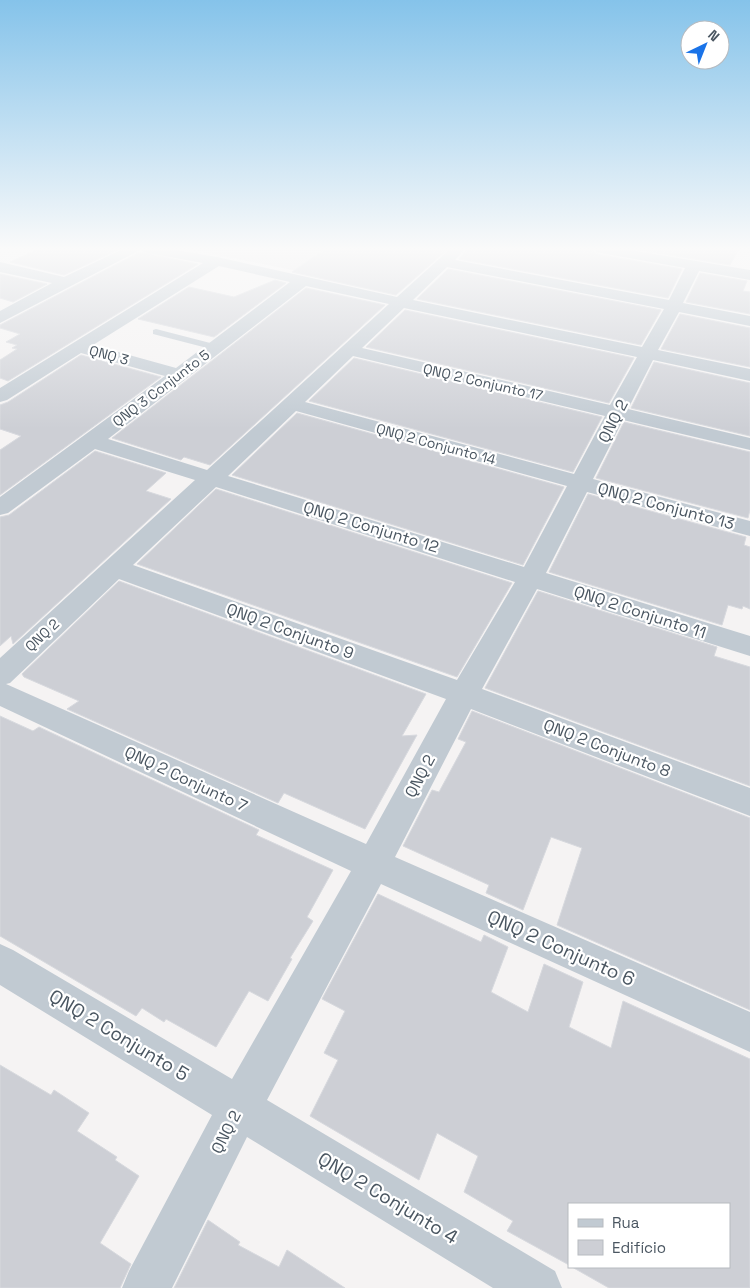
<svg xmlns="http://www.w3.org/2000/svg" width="750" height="1288" font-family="'Space Grotesk',sans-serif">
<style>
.education{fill:#e6e4e5}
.building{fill:#cdcfd5;stroke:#d7d9de}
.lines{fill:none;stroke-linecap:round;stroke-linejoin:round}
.lane{fill:#c1cad2;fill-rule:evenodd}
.street{fill:#c1cad2;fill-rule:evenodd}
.labels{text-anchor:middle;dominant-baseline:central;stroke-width:4.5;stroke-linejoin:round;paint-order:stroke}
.far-street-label{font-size:14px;fill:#4a5661;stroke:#fff}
.street-label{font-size:16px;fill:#4a5661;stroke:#fff}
.near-street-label{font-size:19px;fill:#4a5661;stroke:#fff}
</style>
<rect width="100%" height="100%" fill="#f5f3f3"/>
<path class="education" d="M188,249h256l-48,42z"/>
<path class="building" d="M38,249h82l-56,26 -54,-13z
M325,249h123l-52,46 -104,-23z
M467,249h125l4,5 86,15 -14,29 -209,-39z
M633,249h106l-9,16z
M140,252l58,12 -190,117 -8,-3v-18l17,-11 -5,-1 5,-3 -11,-3 14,-8 -20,-6v-3z
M448,269l213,41 -20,35 -224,-46z
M700,273l47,8 -4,10 7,1v22l-64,-12z
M0,274l47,10 -34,18 -13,-4z
M275,280l11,3 -72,54 -76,-18 51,-32 45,10z
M306,288l79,17 -175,160 -26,-8 -3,3 -69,-22z
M405,310l229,48 -25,45 -243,-56z
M680,314l70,14v39l-89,-18z
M81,355l80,22 -161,118v-45l21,-14 -21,-7v-24l8,-3z
M354,358l248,59 -29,55 -264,-71z
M654,362l96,21v53l-119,-28z
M297,413l267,74 -41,78 -291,-90z
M624,422l126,30v58l-2,8 -152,-40z
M95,451l71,22 -20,18 25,8 -158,145 -2,-8 -11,10v-129l9,-2z
M216,489l296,94 -55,94 -320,-113z
M588,494l158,43 -2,8 6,2v62l-7,-3 -1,3 -14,-4 -6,20 -173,-53z
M119,581l307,113 -24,42 15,-1 -52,94 -81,-36 -6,10 -211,-94 12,-8 -55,-24 -2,-3z
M538,591l179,56 -3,9 36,11v119l-265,-98z
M472,711l278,107v192l-193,-85 25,-77 -31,-11 -28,73 -37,-17 3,-8 -86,-39 29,-56 7,2 27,-50 -8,-3z
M0,716l33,15 6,-4 220,103 -3,5 77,35 -26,47 6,4 -23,37 2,1 -24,42 -19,-10 -33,56 -50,-28 -2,3 -22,-14 -6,8 -136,-80z
M378,894l103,48 3,-7 24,12 -17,45 37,20 16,-48 39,18 -14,45 42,21 12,-47 127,58v229h-141l-37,-21h157v-63h-160v61l-62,-34 6,-10 -49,-29 14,-36 -41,-23 -18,47 -109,-64 28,-56 -14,-7 21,-42 -23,-12z
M0,1065l51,30 3,-5 35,23 -12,18 40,26 -2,3 24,16 -39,67 31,21 -11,24h-120z
M208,1220l32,22 -2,3 41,22 8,-17 58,38h-171z"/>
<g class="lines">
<path class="lane" d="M156,329l62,16 2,2 -5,3 -62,-16v-4z"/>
<path class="street" d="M123,249h47l47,8 180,40 53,-48h15l-10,11 214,40 16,-32 -84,-15 -5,-1 -2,-3h30l126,21v10l-51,-9 -16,32 67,13v10l-71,-14 -21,38 92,19v12l-97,-21 -25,49 122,29v12l-127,-30 -30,59 157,42v15l-163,-44 -41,81 204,63v20l-213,-67 -55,100 268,99v28l-279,-107 -76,148 355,155v40l-369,-168 -114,216 288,171 7,17h-69l-246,-151 -75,151h-50l7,-17 83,-156 -212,-130v-41l13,6 219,129 119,-208 -351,-165v-48l195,-178 -100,-31 -87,64 -8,2v-18l165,-121 -84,-23 -74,47 -7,2v-14l203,-125 -56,-10 -7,-3 -140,73v-12l52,-28 -52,-11v-10l64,15zM219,266l71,16 -114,86 -83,-23zM447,267l217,42 -22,38 -229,-47zM306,286l83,18 -182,166 -99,-31zM404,308l233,49 -27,48 -248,-57zM353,356l252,60 -31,58 -269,-72zM296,411l271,75 -43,81 -296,-91zM216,487l299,95 -58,98 -324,-115zM119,579l327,120 -80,145 -360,-160 4,-1z"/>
</g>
<linearGradient id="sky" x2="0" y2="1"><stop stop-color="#85c3ea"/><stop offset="0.58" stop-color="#fafafa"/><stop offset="1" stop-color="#fafafa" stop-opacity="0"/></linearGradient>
<rect width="750" height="429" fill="url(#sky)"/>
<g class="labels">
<g class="far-street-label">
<text transform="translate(109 355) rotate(15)">QNQ 3</text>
<text transform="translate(483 382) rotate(13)">QNQ 2 Conjunto 17</text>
<text transform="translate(161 388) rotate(-37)">QNQ 3 Conjunto 5</text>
<text transform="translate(436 444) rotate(15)">QNQ 2 Conjunto 14</text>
<text transform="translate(42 635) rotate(-43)">QNQ 2</text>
</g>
<g class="street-label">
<text transform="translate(613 421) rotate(-63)">QNQ 2</text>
<text transform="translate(666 506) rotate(15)">QNQ 2 Conjunto 13</text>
<text transform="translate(371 527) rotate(17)">QNQ 2 Conjunto 12</text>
<text transform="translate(640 612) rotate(18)">QNQ 2 Conjunto 11</text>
<text transform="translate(290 631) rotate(20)">QNQ 2 Conjunto 9</text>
<text transform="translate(607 748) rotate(21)">QNQ 2 Conjunto 8</text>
<text transform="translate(420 776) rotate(-62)">QNQ 2</text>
<text transform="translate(186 779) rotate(25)">QNQ 2 Conjunto 7</text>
<text transform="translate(226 1132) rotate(-63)">QNQ 2</text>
</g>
<g class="near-street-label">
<text transform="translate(561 948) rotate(24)">QNQ 2 Conjunto 6</text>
<text transform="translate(119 1035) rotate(31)">QNQ 2 Conjunto 5</text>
<text transform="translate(388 1198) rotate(31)">QNQ 2 Conjunto 4</text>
</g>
</g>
<rect x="568" y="1203" width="162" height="65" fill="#ffffff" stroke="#b7bbc0"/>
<rect x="578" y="1219" width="25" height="8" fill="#c1cad2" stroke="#b7bbc0"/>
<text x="612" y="1228" font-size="15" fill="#4a5661">Rua</text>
<rect x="578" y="1240" width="25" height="15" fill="#cdcfd5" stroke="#b7bbc0"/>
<text x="612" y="1253" font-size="15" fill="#4a5661">Edifício</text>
<g transform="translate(705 45) rotate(43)"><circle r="24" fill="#ffffff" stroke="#b7bbc0"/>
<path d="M0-4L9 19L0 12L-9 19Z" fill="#1a73e8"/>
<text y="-8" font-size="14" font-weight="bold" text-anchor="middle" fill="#4a5661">N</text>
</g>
</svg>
